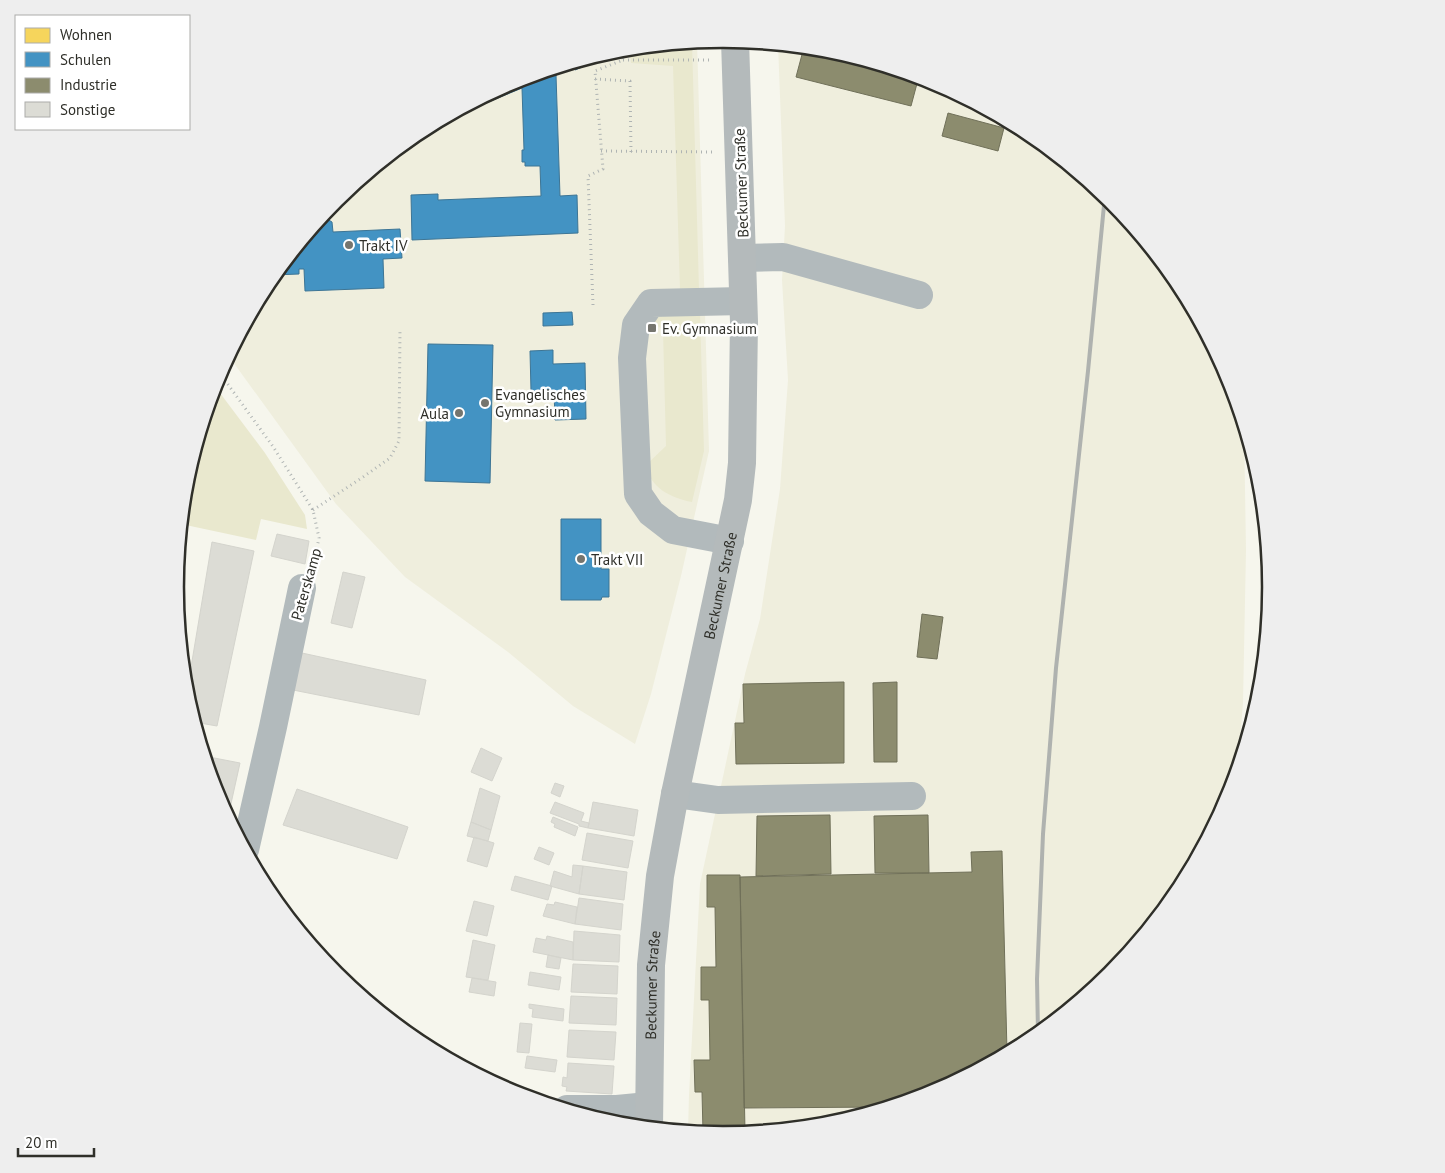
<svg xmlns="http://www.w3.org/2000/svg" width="1445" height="1173" font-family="'PT Sans',sans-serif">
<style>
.built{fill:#efeedd}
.green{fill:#e9e8ce}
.homes{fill:#f6d55c;stroke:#baa34d}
.schools{fill:#4393c3;stroke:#3d7595}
.industry{fill:#8c8c6e;stroke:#707059}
.building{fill:#dcdcd5;stroke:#d4d4cd}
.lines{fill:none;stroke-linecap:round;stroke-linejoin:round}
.path{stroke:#afb4b3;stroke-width:3;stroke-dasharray:1 4;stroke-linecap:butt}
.minor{stroke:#b2babc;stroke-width:28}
.major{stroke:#b4babb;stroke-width:28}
.rail{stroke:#afb2af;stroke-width:4}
.poi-dot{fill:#75756e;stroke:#fff;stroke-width:2}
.labels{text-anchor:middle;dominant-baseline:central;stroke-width:5;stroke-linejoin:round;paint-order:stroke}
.street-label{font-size:15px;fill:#2f2f29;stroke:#fff}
.poi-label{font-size:15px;fill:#2f2f29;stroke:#fff;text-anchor:start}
.rim{fill:none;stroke:#2f2f29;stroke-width:2.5}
</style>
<rect width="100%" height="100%" fill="#f6f6ed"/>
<path class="built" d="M697,41l12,410 -28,125 -30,118 -16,50 -62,-38 -65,-54 -103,-75 -69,-73 -108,-149 39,-73 68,-83 83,-68 95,-51 103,-31z
M778,44l52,5 102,32 95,50 83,68 68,83 51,95 15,51 2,122 -3,153 -5,61 -10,32 -50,95 -68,83 -83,68 -95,51 -103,31 -107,10 -34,-3 1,-36 11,-211 45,-210 15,-55 20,-130 8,-109 -6,-100 3,-54z"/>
<path class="green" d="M692,42l7,248 -19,-1 -7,-223 -42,-3 -1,-15z
M700,313l4,138 -12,51c-21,-4 -42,-14 -46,-37l20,-19 -3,-116 -19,-15z
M214,385l51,68 40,62 2,14 -46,-10 -5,21 -75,-16 4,-45z"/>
<path class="homes" d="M329,967l27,15 -4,6 -17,-14z"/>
<path class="schools" d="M609,51l2,4 -36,15 -1,-2 -18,7 4,121 17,-1 1,38 -166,7 -1,-45 27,-1v6l103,-4 -1,-30h-15v-4h-3v-12h2l-2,-62 -36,15 -3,-7 30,-16z
M443,118v8l-16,1z
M324,213v4l8,5 1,10 67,-3 2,29 -19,1 1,29 -79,3 -1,-22h-5v5l-26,1z
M572,312l1,13 -30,1v-13z
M428,344l65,1 -3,138 -65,-2z
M553,350v14l32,-1 1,56 -31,1 -1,-29h-23l-1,-40z
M561,519h40v50h8v28h-7l-1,3h-40z"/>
<path class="industry" d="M804,47l26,2 89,27 -8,30 -115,-29z
M948,113l56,15 -6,23 -56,-15z
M922,614l21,3 -6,42 -20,-2z
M844,682v81l-108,1 -1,-41h9l-1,-39z
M897,682v80h-23l-1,-79z
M830,815l1,59 -75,2 1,-60z
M928,815l1,58h-54l-1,-57z
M1002,851l5,201 -75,41 -47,14 -141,1 -4,-231 232,-5 -1,-20z
M707,875h33l5,257 -23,2 -19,-2 -1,-40h-7l-1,-32h16l-1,-60h-8v-33h15l-1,-60h-8z"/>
<path class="building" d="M277,534l32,7 -4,23 -34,-8z
M212,542l42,9 -37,175 -23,-4 -8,-25z
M343,572l22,5 -13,51 -21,-5z
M302,653l124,27 -7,35 -126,-25z
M481,748l21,10 -10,23 -21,-9z
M204,756l36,7 -10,45h2l-3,12 -13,-24z
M555,783l9,3 -4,11 -9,-4z
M480,788l20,8 -9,34 -20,-8z
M297,789l111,38 -11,32 -114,-34z
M555,802l29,11 -3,8 8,2 -1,5 -9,-2v-2l-29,-11z
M593,802l45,8 -4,26 -46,-8z
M553,817l25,10 -3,9 -21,-9 1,-3 -4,-2z
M471,822l20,8 -3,11 -21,-5z
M587,833l46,8 -5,27 -46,-8z
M474,837l20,6 -7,24 -20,-6z
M539,847l15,6 -5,12 -15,-6z
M573,865l10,1 -4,28 -29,-8 4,-15 18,6z
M583,866l44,6 -3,28 -45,-6z
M515,876l37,10 -4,14 -37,-10z
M579,898l44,6 -2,26 -46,-6z
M474,901l20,5 -7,30 -21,-5z
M555,902l22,5 -2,17 -32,-8 4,-12 7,1z
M574,931l46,4 -1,27 -46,-2z
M547,936l26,6v18l-40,-8 3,-14 10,2z
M473,940l22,5 -7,35 -22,-3z
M548,955l13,3 -2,11 -13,-2z
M573,964l45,2 -1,28 -46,-2z
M530,972l31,5 -2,13 -31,-5z
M472,978l24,4 -2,14 -25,-4z
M571,996l46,2 -1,27 -47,-2z
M529,1004l35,5 -1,12 -31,-4 1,-8 -4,-1z
M520,1023l12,1 -3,29 -12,-1z
M569,1030l47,2 -2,28 -47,-3z
M527,1056l30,4 -2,12 -30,-4z
M568,1063l46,3 -2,28 -46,-3 1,-4 -5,-1 1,-9 4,1z"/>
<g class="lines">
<path class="path" d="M623,60h87
M595,79l35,2 1,71
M601,151l112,1
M593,305l-5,-129 15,-7 -8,-98 28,-11 -2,-11
M219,372l55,76 39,62 6,28 -6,28
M313,510l50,-33 27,-19 9,-17 1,-112"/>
<path class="minor" d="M742,258l41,-1 136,38
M730,541l-57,-11 -22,-17 -13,-19 -6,-136 4,-33 15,-22 92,-2
M675,794l43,6 194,-4
M245,850l28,-123 29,-139
M567,1109h50l31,-3"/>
<path class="major" id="s1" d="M649,1127l2,-162 9,-89 15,-82 63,-294 4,-37 2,-141 -9,-282"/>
<path class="rail" d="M1038,1033l-1,-54 6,-145 13,-166 32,-297 17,-176"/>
</g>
<g class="poi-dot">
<circle cx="349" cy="245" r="5"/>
<rect x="647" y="323" width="10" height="10" rx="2.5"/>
<circle cx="485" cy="403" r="5"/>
<circle cx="459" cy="413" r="5"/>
<circle cx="581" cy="559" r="5"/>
</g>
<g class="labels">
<g class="street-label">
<text transform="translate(741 183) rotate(-92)">Beckumer Straße</text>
<text transform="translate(306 584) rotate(-74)">Paterskamp</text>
<text stroke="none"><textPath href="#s1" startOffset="548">Beckumer Straße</textPath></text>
<text stroke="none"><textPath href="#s1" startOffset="142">Beckumer Straße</textPath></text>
</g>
<g class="poi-label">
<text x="359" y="245">Trakt IV</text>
<text x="662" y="328">Ev. Gymnasium</text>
<text x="495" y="394">Evangelisches<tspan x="495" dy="17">Gymnasium</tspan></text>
<text x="449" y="413" text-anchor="end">Aula</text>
<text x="591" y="559">Trakt VII</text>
</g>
</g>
<path d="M0 0H1445V1173H0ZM184 587a539 539 0 1 1 1078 0a539 539 0 1 1-1078 0Z" fill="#eee" fill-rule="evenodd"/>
<path class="rim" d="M184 587a539 539 0 1 1 1078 0a539 539 0 1 1-1078 0Z"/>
<rect x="15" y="15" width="175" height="115" fill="#ffffff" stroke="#acaca9"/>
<rect x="25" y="28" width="25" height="15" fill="#f6d55c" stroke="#acaca9"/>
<text x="60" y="40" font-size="15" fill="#2f2f29">Wohnen</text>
<rect x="25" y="52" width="25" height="15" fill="#4393c3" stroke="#acaca9"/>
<text x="60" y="65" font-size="15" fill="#2f2f29">Schulen</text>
<rect x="25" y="78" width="25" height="15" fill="#8c8c6e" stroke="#acaca9"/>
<text x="60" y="90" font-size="15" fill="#2f2f29">Industrie</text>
<rect x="25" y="102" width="25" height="15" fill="#dcdcd5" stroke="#acaca9"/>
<text x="60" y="115" font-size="15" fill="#2f2f29">Sonstige</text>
<path d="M18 1148v8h76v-8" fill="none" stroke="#2f2f29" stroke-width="2.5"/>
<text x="25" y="1148" font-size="15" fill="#2f2f29" stroke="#ffffff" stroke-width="4" paint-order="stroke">20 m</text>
</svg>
